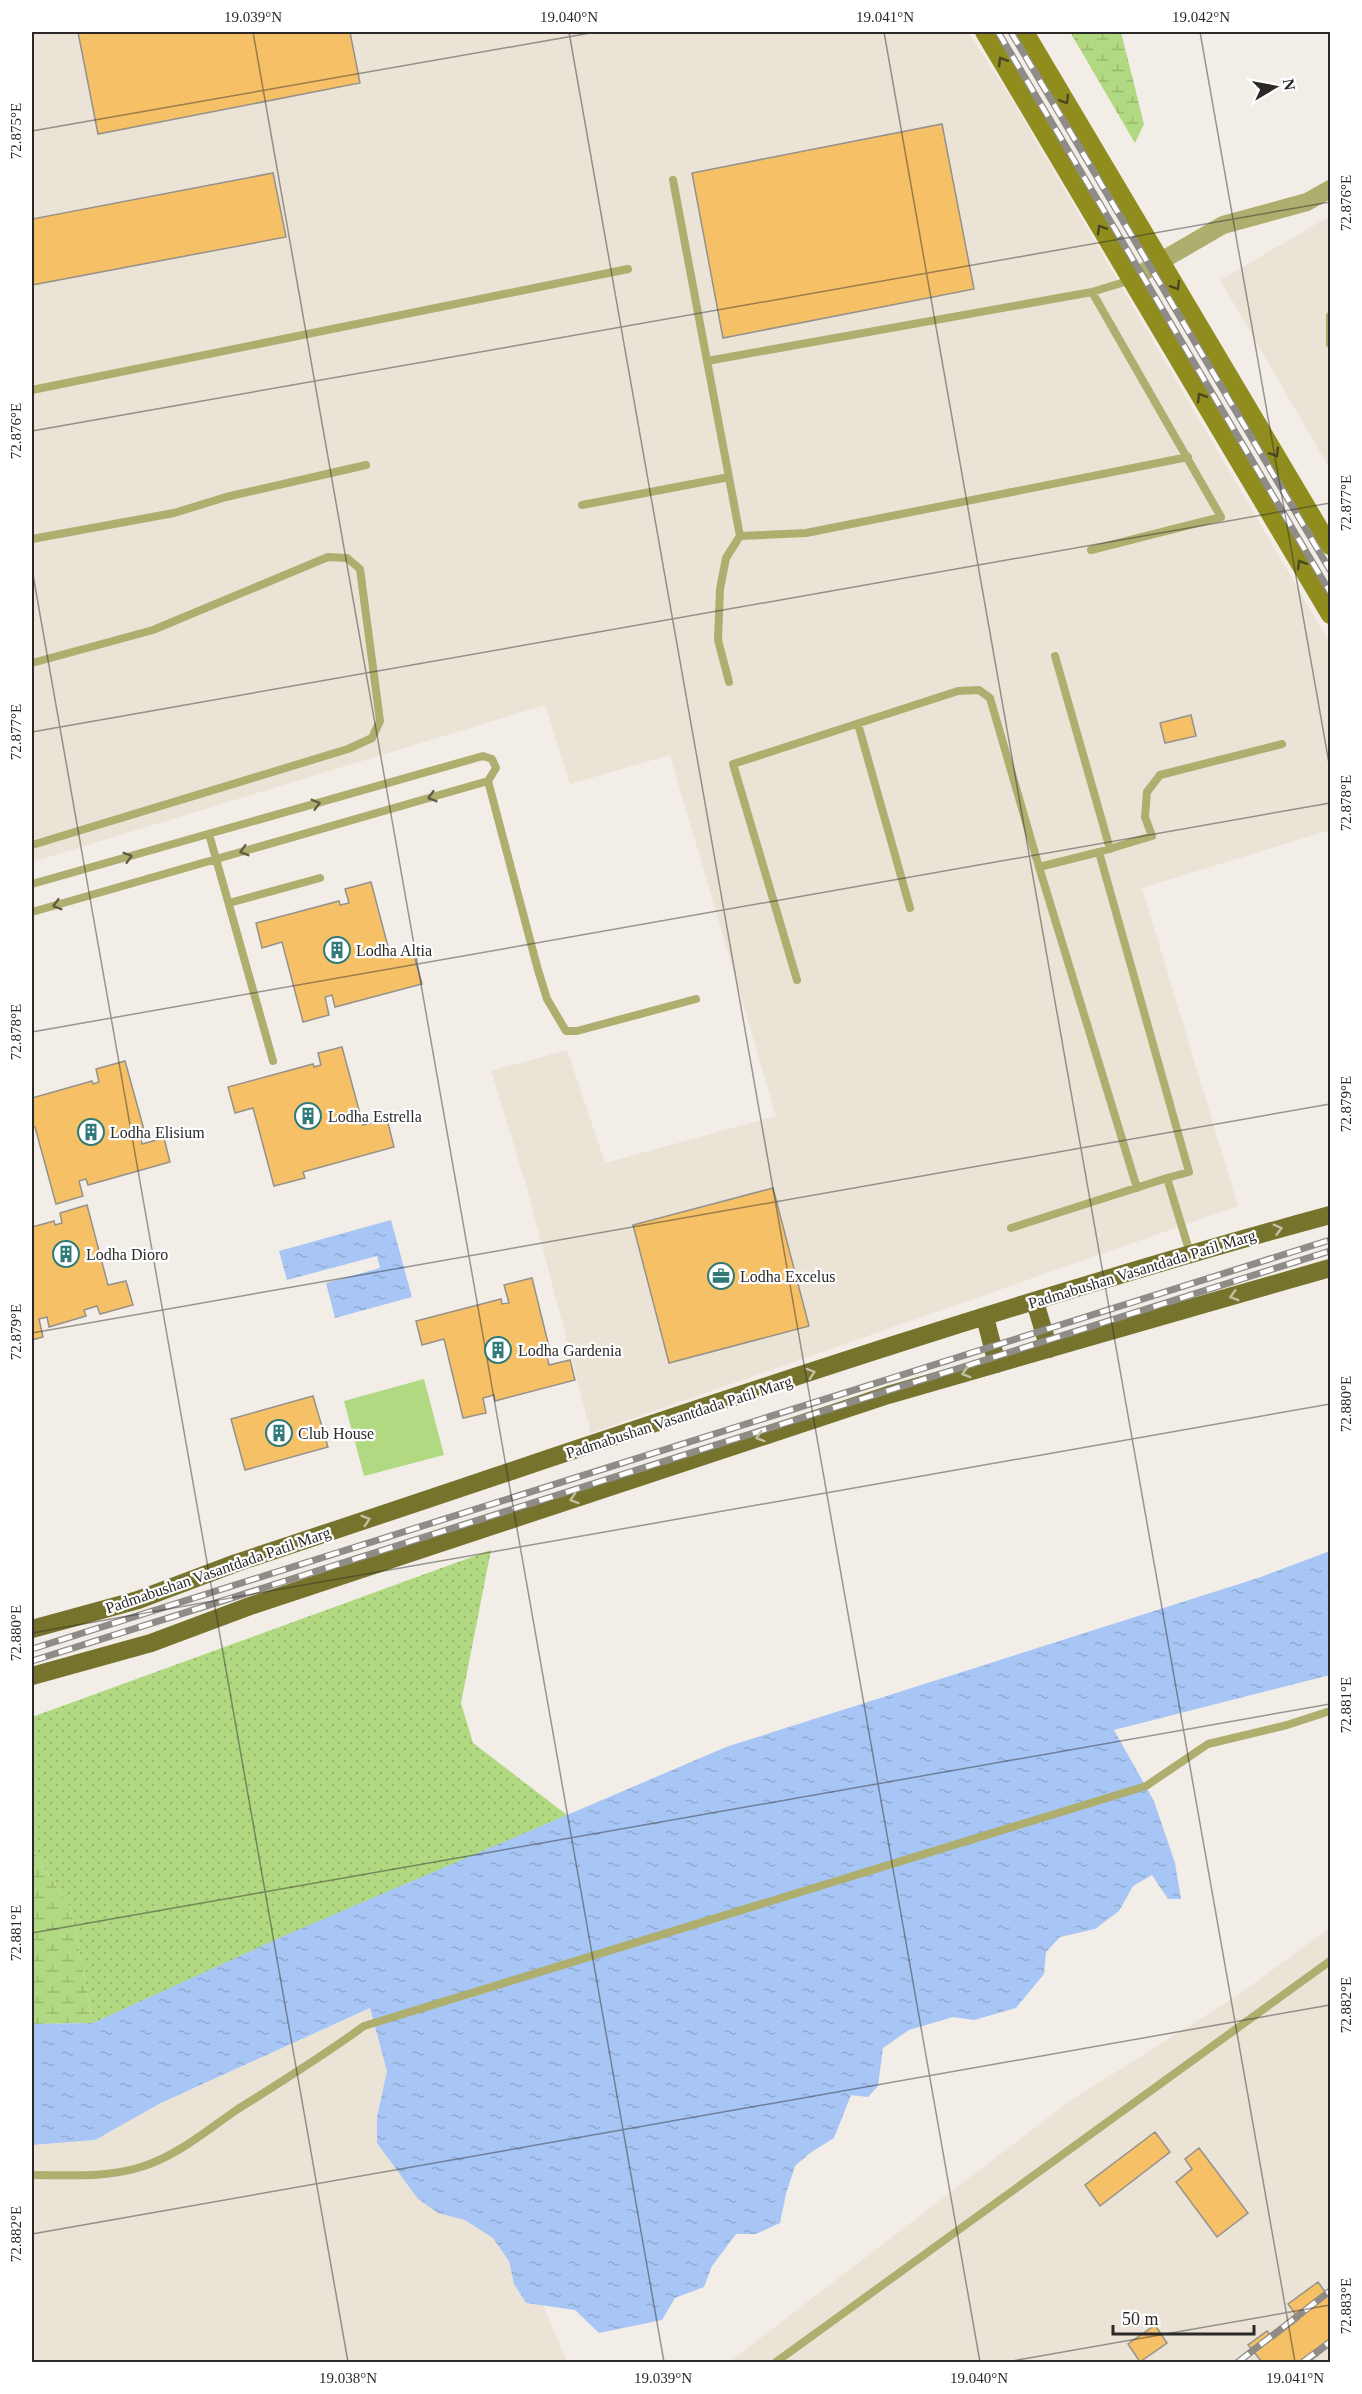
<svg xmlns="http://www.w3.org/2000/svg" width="1362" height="2394" font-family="Georgia,serif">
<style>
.built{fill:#ebe3d6}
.grass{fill:url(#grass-dots)}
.wetland{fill:url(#wetland-marsh)}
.park{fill:#b1d982}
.water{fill:url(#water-ripples)}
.building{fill:#f6c166;stroke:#95918b;stroke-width:1.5}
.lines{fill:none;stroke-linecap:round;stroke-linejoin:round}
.service{stroke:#aeae6f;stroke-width:8}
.tertiary{stroke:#aeae6f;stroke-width:18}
.secondary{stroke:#908d1e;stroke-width:18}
.primary{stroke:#76742c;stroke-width:18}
.rail-casing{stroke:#8f8b87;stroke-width:7}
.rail{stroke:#fff;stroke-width:4.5;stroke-dasharray:14;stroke-linecap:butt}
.oneway{stroke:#494724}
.oneway2{stroke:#5f5e44}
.oneway3{stroke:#c1c0a0}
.ticks{fill:none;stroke:#2b2927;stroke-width:1.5;stroke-opacity:0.45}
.labels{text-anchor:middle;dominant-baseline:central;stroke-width:4.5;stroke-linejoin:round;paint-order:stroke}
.poi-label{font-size:16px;fill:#2b2927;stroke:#fff;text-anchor:start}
.street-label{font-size:16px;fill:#2b2927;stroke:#fff}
.neatline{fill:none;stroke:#2b2927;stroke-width:2}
.ticks-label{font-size:15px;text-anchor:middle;fill:#2b2927}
</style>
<defs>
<pattern id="grass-dots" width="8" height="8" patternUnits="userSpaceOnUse" patternTransform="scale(1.5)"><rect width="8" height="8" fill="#b1d982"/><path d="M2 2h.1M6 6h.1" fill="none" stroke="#98ba70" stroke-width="1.8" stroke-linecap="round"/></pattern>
<pattern id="wetland-marsh" width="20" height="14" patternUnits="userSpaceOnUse" patternTransform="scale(1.5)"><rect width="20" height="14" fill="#b1d982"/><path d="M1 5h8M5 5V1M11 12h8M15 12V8" fill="none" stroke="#98ba70"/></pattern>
<pattern id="water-ripples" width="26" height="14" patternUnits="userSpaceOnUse" patternTransform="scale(1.5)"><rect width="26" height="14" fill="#a8c6f5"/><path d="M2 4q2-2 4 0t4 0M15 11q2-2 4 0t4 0" fill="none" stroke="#91aad2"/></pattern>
</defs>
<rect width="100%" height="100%" fill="#f2ede7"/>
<path class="built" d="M32,32h936l40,61 322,550v187l-188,58 96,318 -647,227 -64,-245 -36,-117 76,-21 38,113 171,-47 -106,-361 -100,29 -25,-79 -513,157z
M1330,216v253l-110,-189z
M1330,1928v434h-601l342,-262 164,-103z
M397,1996l113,231 57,135h-535v-217l63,-5 66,-37z"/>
<path class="grass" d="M491,1550l-30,153 12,40 94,72 -474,208 -22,-114 -39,-60v-132z"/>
<path class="wetland" d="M1070,32h51l23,92 -9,19z
M32,1849l39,60 22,114 -61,1z"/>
<path class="park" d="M424,1379l20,76 -80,21 -20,-75z"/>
<path class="water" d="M391,1220l21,77 -77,21 -9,-35 54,-15 -3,-12 -90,24 -8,-29z
M1330,1551v124l-216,55 40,71 21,62 6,36h-13l-16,-24 -19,11 -14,25 -24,18 -35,8 -14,15 -2,22 -28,34 -42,12 -21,-3 -44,13 -26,18 -5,38 -10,11 -17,-2 -17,43 -24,15 -15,13 -9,28 -6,29 -24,11h-20l-24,32 -8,21 -29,11 -13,22 -63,13 -24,-23 -49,-7 -12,-19 -5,-23 -16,-23 -28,-18 -27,-7 -20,-14 -41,-56v-26l10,-46 -17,-63 -209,95 -66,37 -63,5v-121l61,-1 193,-88 440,-188 535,-170z"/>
<path class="building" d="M78,32h272l10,51 -262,51z
M942,124l32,165 -251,49 -31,-165z
M273,173l13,64 -254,48v-66z
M1191,715l5,21 -31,7 -5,-20z
M371,882l20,76 22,-6 9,32 -87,23 -3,-12 -7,2 4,18 -26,7 -21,-80 -20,6 -6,-25 83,-22 1,4 9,-2 -4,-14z
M342,1047l21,78 24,-6 7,28 -91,25 2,6 -31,8 -21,-78 -18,5 -7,-26 85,-23 1,3 7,-2 -3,-12z
M125,1061l21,76 -5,1 1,6 22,-6 6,24 -82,23 -2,-6 -7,2 4,15 -27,8 -21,-77 -3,1v-30l60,-17 1,3 6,-2 -3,-13z
M773,1188l36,138 -140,37 -36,-138z
M87,1205l21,80 18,-4 7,24 -33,9 -3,-8 -13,4 2,6 -37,11 -2,-10 -8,2 4,18 -11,3v-113l22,-6 1,4 7,-2 -2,-10z
M532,1278l19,77 -4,1 2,9 21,-5 5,20 -80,21 -1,-6 -11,3 3,15 -23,5 -19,-79 -22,6 -6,-24 85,-22 1,5 7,-1 -5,-18z
M313,1396l15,51 -83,23 -14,-51z
M1155,2132l15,20 -70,54 -15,-21z
M1199,2148l49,65 -31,24 -41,-55 16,-13 -7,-10z
M1318,2282l8,11 4,-3v56l-21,16h-47l-14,-17 19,-14 6,8 26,-20 -11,-15z
M1155,2325l12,18 -27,19 -12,-18z"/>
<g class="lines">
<path class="service" d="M673,180l67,356 -14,22 -6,31 -2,51 11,42
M1330,316v28
M707,361l385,-69 39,-12
M32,390l596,-121
M582,505l147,-28
M740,536l66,-3 382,-76
M32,539l142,-26 52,-16 140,-32
M1091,550l130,-33 -129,-225
M1055,656l55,193
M32,663l121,-33 175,-73 19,1 13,11 20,152 -8,17 -24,11 -316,96
M858,724l52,184
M488,781l50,189 9,29 19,32h11l119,-32
M209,834l64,227
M1099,852l-60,15 98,321
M32,884l451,-128 9,3 4,9 -8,13 -456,131
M229,903l91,-25
M797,980l-64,-216 225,-73 21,-1 11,8 49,169
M1167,1178l22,-6 -90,-320 53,-16 -7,-19 2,-25 13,-17 122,-31
M1011,1228l156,-50 23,75
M32,2175c35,0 74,3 109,-8 36,-11 66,-37 97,-58 43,-27 85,-53 126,-83l782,-240 62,-42 79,-19 43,-14
M776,2362l554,-401"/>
<path class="tertiary" d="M1131,280l30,-19 62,-36 84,-23 23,-13"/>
<path class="secondary" d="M984,32l346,583
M1025,32l305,514"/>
<path class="primary" d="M1035,1302l14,47
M985,1317l12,47
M32,1629l106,-29 98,-37c363,-120 725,-248 1094,-348
M32,1676l119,-33 99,-37 638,-211 442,-127"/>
<defs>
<path id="rail" d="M998,32l332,560
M1011,32l319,538
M32,1649l1298,-409
M32,1661l1298,-410
M1238,2362l92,-71
M1303,2362l27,-20"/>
</defs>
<use href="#rail" class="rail-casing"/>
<use href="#rail" class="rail"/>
</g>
<defs><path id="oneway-chevron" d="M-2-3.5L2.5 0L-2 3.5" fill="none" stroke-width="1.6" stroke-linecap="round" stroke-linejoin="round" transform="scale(1.5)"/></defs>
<g class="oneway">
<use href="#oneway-chevron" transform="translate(1002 61) rotate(-121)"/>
<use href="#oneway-chevron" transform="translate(1065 100) rotate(59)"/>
<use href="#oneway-chevron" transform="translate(1101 229) rotate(-121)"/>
<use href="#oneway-chevron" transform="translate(1176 286) rotate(59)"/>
<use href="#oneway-chevron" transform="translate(1201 397) rotate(-121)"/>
<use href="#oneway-chevron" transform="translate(1275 453) rotate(59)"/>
<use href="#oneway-chevron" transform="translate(1301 564) rotate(-121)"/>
</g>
<g class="oneway2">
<use href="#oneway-chevron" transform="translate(432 797) rotate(164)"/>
<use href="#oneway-chevron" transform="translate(316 804) rotate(-16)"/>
<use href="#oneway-chevron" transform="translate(244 851) rotate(164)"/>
<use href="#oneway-chevron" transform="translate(128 857) rotate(-16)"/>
<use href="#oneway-chevron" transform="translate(57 905) rotate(164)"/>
</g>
<g class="oneway3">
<use href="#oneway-chevron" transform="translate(1278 1229) rotate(-15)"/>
<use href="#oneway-chevron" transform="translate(1234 1296) rotate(164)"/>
<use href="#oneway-chevron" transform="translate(811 1373) rotate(-18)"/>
<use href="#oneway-chevron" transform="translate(966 1373) rotate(164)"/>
<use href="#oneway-chevron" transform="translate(760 1437) rotate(162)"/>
<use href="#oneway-chevron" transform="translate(574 1499) rotate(162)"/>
<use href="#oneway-chevron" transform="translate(366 1520) rotate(-18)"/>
</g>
<path class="ticks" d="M253,32l411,2330M569,32l411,2330M884,32l411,2330M1200,32l130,737M32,131l564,-99M32,431l1298,-229M32,569l316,1793M32,732l1298,-229M32,1032l1298,-229M32,1333l1298,-229M32,1633l1298,-229M32,1933l1298,-229M32,2234l1298,-229M32,2360v2M1006,2362l324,-57"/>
<defs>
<symbol id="building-ring" viewBox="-11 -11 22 22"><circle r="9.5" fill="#fff" stroke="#307979" stroke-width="1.5"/><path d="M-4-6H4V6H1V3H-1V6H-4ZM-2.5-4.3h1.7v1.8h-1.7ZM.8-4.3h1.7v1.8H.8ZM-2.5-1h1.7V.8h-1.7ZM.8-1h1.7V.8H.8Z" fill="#307979"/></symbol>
<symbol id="office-ring" viewBox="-11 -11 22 22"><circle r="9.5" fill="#fff" stroke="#307979" stroke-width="1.5"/><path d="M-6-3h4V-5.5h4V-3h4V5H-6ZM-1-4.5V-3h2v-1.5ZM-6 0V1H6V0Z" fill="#307979"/></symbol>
</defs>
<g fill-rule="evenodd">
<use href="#building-ring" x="322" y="935" width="30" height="30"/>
<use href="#building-ring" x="293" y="1101" width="30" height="30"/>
<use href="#building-ring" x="76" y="1117" width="30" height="30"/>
<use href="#building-ring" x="51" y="1239" width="30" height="30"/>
<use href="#office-ring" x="706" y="1261" width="30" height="30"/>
<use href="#building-ring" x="483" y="1335" width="30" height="30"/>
<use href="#building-ring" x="264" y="1418" width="30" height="30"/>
</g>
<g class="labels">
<g class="poi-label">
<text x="356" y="950">Lodha Altia</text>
<text x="328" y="1116">Lodha Estrella</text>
<text x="110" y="1132">Lodha Elisium</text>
<text x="86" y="1254">Lodha Dioro</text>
<text x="740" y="1276">Lodha Excelus</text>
<text x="518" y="1350">Lodha Gardenia</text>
<text x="298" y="1433">Club House</text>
</g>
<g class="street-label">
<text transform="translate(1142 1269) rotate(-17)">Padmabushan Vasantdada Patil Marg</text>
<text transform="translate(679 1417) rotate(-18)">Padmabushan Vasantdada Patil Marg</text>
<text transform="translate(218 1570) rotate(-19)">Padmabushan Vasantdada Patil Marg</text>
</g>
</g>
<rect width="1362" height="2394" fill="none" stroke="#ffffff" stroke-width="66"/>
<g transform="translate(1275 87) rotate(80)" stroke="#ffffff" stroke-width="4.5" paint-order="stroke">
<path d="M0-4.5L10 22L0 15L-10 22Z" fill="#2b2927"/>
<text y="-9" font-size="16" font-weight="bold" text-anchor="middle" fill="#2b2927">N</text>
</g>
<path d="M1113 2325v9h141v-9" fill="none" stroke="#2b2927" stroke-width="3"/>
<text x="1122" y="2325" font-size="18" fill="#2b2927" stroke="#ffffff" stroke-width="4.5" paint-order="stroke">50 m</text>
<rect x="33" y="33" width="1296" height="2328" class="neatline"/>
<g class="ticks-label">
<text x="253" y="22">19.039°N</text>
<text x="569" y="22">19.040°N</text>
<text x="885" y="22">19.041°N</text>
<text x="1201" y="22">19.042°N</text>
<text transform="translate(16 131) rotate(-90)" y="5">72.875°E</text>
<text transform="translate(1346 203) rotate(-90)" y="5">72.876°E</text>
<text transform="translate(16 431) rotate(-90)" y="5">72.876°E</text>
<text transform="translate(1346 503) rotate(-90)" y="5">72.877°E</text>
<text transform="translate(16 732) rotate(-90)" y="5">72.877°E</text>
<text transform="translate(1346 803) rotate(-90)" y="5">72.878°E</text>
<text transform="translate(16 1032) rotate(-90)" y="5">72.878°E</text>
<text transform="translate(1346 1104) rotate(-90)" y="5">72.879°E</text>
<text transform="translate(16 1332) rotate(-90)" y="5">72.879°E</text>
<text transform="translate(1346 1404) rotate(-90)" y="5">72.880°E</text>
<text transform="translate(16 1633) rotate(-90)" y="5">72.880°E</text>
<text transform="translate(1346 1705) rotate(-90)" y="5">72.881°E</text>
<text transform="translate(16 1933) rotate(-90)" y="5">72.881°E</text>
<text transform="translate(1346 2005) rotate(-90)" y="5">72.882°E</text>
<text transform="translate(16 2234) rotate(-90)" y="5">72.882°E</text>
<text transform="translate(1346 2306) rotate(-90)" y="5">72.883°E</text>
<text x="348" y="2383">19.038°N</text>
<text x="663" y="2383">19.039°N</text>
<text x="979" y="2383">19.040°N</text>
<text x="1295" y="2383">19.041°N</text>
</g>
</svg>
